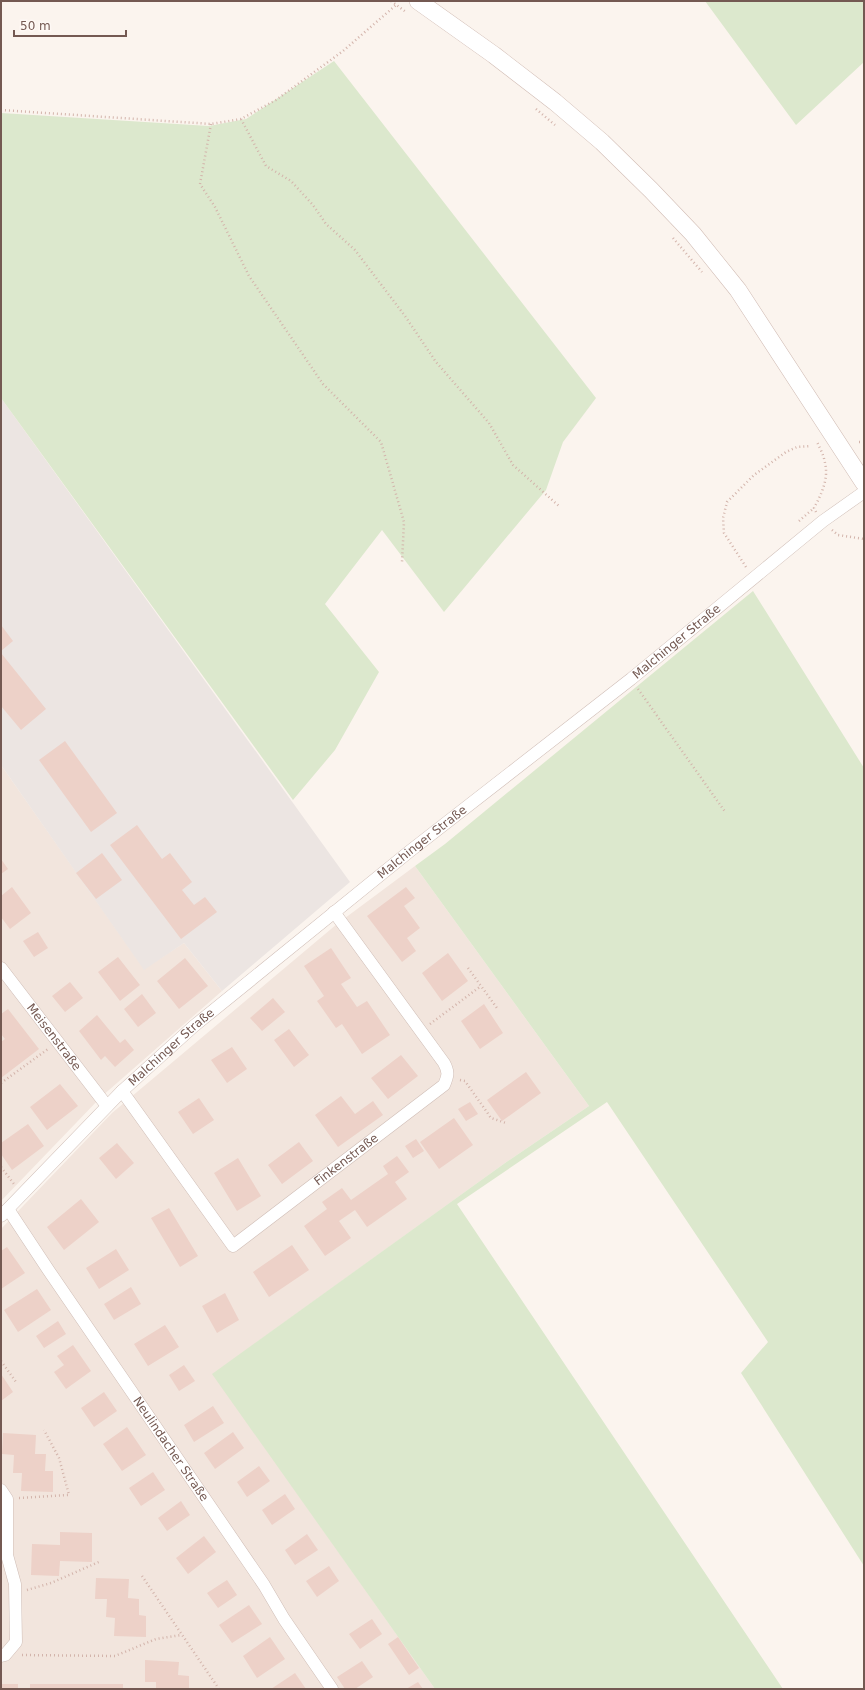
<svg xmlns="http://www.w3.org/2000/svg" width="865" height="1690" font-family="'DejaVu Sans',sans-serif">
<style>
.residential{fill:#f2e5dd}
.industrial{fill:#ece5e2}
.green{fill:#dce8cd}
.building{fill:#edd1c8}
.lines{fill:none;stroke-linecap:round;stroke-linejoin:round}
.minor-casing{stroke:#cfbdb6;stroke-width:13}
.secondary-casing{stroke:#d1bcb4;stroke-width:18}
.path{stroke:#d3b4ab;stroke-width:2.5;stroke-dasharray:1 3;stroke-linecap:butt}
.minor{stroke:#fff;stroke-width:12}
.secondary{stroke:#fff;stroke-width:17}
.labels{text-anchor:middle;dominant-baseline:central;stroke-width:3;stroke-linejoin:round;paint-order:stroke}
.street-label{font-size:12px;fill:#745952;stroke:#fef8f4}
</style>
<rect width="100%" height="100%" fill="#fbf4ee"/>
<path class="residential" d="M1,765l143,204 40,-26 38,48 -121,106 -100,104z
M415,866l174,240 -84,57 -292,211 222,315h-434v-460l111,-116 225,-189z"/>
<path class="industrial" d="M1,398l349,484 -128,109 -38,-48 -40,27 -143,-205z"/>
<path class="green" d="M705,1h159v61l-68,63z
M334,61l262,337 -33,44 -17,48 -102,122 -62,-82 -57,74 54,68 -44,78 -42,50 -292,-402v-285l208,13 37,-7z
M753,591l111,177v798l-123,-193 27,-31 -161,-240 -150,102 326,485h-348l-223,-315 293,-211 84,-57 -174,-240 30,-22z"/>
<path class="building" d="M1,625l12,16 -12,10z
M1,653l45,56 -25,21 -20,-24z
M65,741l52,72 -26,19 -52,-72z
M137,825l25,34 8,-6 22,29 -10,8 12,15 11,-8 12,15 -36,27 -71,-94z
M102,853l20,27 -26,19 -20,-26z
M1,859l7,10 -7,5z
M12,887l19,26 -21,16 -9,-12v-21z
M406,887l9,11 -11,8 16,22 -13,10 9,13 -14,11 -35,-46z
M38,932l10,16 -14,9 -11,-16z
M331,948l20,30 -10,6 16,23 10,-6 23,34 -28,19 -20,-30 -6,4 -19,-27 7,-5 -20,-30z
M448,953l20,28 -26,20 -20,-28z
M118,957l22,28 -20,16 -22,-29z
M185,958l23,28 -29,23 -22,-28z
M70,982l13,16 -18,14 -13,-16z
M142,994l14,19 -18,14 -14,-18z
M273,998l12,14 -23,19 -12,-13z
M484,1004l19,29 -23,16 -19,-28z
M8,1009l31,40 -38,29v-36l4,-3 -4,-5v-20z
M97,1015l23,28 5,-4 9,11 -19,17 -10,-11 -4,4 -22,-29z
M289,1029l20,26 -15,12 -20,-27z
M232,1047l15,22 -20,14 -16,-23z
M401,1055l17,21 -30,23 -17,-21z
M526,1072l15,21 -39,28 -15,-21z
M60,1084l18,22 -31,24 -17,-23z
M341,1096l14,18 18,-13 10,14 -45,32 -23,-32z
M199,1098l15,22 -21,14 -15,-22z
M470,1102l8,12 -12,7 -8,-12z
M454,1118l19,27 -34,24 -19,-27z
M28,1124l16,22 -32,24 -11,-16v-11z
M416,1139l8,12 -11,7 -8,-12z
M299,1142l14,19 -31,23 -14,-19z
M117,1143l17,20 -18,16 -17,-21z
M397,1156l12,16 -14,10 12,17 -40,28 -12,-17 -16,11 12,17 -26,18 -21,-30 23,-17 -5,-7 20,-14 9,12 37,-26 -5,-8z
M238,1158l23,38 -24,15 -23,-38z
M81,1199l18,23 -35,28 -17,-23z
M169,1208l29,48 -18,11 -29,-49z
M292,1245l17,25 -40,27 -16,-25z
M7,1247l18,26 -24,16v-38z
M116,1249l13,21 -30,19 -13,-21z
M131,1287l10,17 -27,16 -10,-16z
M37,1289l14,21 -33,22 -14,-22z
M225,1293l14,27 -22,13 -15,-27z
M58,1321l8,13 -22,14 -8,-12z
M165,1325l14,22 -31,19 -14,-22z
M73,1345l18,26 -25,18 -12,-17 10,-7 -7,-9z
M184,1365l11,16 -16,10 -10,-16z
M1,1374l12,18 -12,9z
M104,1392l13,19 -23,16 -13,-19z
M213,1406l11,17 -30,19 -10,-17z
M127,1427l19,28 -24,16 -19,-27z
M233,1432l11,16 -29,21 -11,-16z
M3,1433l33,2 -1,19h11l-1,17h8v21l-32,-1 1,-18h-9l1,-18 -12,-1z
M259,1466l11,15 -23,16 -10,-15z
M153,1472l12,18 -24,16 -12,-18z
M285,1494l10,15 -23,16 -10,-15z
M181,1501l9,14 -23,16 -9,-13z
M60,1532l32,1v29l-32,-1 -1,15 -28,-1 1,-31 28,1z
M307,1534l11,16 -23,15 -10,-15z
M204,1536l12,16 -28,22 -12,-16z
M329,1566l10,15 -22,16 -11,-16z
M96,1578l33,1 -1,19 11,1v16l7,1v21l-32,-1 1,-18 -9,-1 1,-18h-12z
M227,1580l10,15 -19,13 -11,-15z
M249,1605l13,19 -30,19 -13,-18z
M372,1619l10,15 -22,15 -11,-15z
M270,1637l15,22 -28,19 -14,-22z
M398,1637l21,31 -10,7 -21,-31z
M145,1660l34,2 -1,13 11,1v13h-33v-7h-11z
M362,1661l11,16 -18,12h-10l-8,-12z
M295,1673l11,16h-35z
M418,1682l5,7h-17z
M1,1684h17v5h-17z
M30,1684h93v5h-93z"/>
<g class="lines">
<defs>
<g id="minor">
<path id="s1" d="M1,968l106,138"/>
<path id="s2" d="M122,1091l111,155 211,-161c4,-9 5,-13 0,-22l-110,-151"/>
<path id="s3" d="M8,1209l41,62 215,314 20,34 48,70"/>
<path id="s4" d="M1,1216l121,-125 72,-65 216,-175 221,-172 192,-158 41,-29"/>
<path d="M1,1490l6,9v56l8,29 1,58 -11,13 -4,1"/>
</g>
<path id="secondary" d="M418,1l76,54 61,47 47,40 49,48 42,44 45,56 126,193"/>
</defs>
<use href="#minor" class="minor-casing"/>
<use href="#secondary" class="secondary-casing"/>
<path class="path" d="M391,1l15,11
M536,109l19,16
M1,110l210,14 30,-5 35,-19 67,-49 53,-46
M241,119l25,47 25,15 22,24 13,19 29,26 50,66 31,46 53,61 24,42 47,42
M211,124l-11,60 15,23 34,69 74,108 58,58 23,80 -2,40
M673,238l29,34
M859,442h5
M816,512l-2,-4c7,-13 15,-29 11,-45 -1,-7 -5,-15 -8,-21
M799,521l15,-13
M832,530l6,5 26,4
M746,567l-22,-34 -1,-15 4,-16 27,-27 32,-23 11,-5 14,-1
M638,689l88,124
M468,968l29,40
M430,1024l51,-38
M460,1080l5,1 26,37 15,5
M1,1083l47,-34
M1,1167l13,17
M1,1361l15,21
M19,1498l50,-3 -10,-37 -15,-28
M142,1576l77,113
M27,1590l24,-7 50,-22
M22,1655l93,1 41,-17 25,-4"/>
<use href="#minor" class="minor"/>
<use href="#secondary" class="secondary"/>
</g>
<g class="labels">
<g class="street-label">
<text stroke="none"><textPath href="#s4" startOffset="888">Malchinger Straße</textPath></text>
<text stroke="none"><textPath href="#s4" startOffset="564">Malchinger Straße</textPath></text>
<text stroke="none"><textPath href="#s1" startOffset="87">Meisenstraße</textPath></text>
<text stroke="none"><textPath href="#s4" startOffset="240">Malchinger Straße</textPath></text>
<text stroke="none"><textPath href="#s2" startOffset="333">Finkenstraße</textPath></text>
<text stroke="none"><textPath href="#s3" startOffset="290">Neulindacher Straße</textPath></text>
</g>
</g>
<rect width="865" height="1690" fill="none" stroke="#745952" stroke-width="4"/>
<path d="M14 30v6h112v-6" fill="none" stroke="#745952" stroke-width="2"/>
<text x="20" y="30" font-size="12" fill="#745952" stroke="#fef8f4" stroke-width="3" paint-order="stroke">50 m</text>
</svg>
